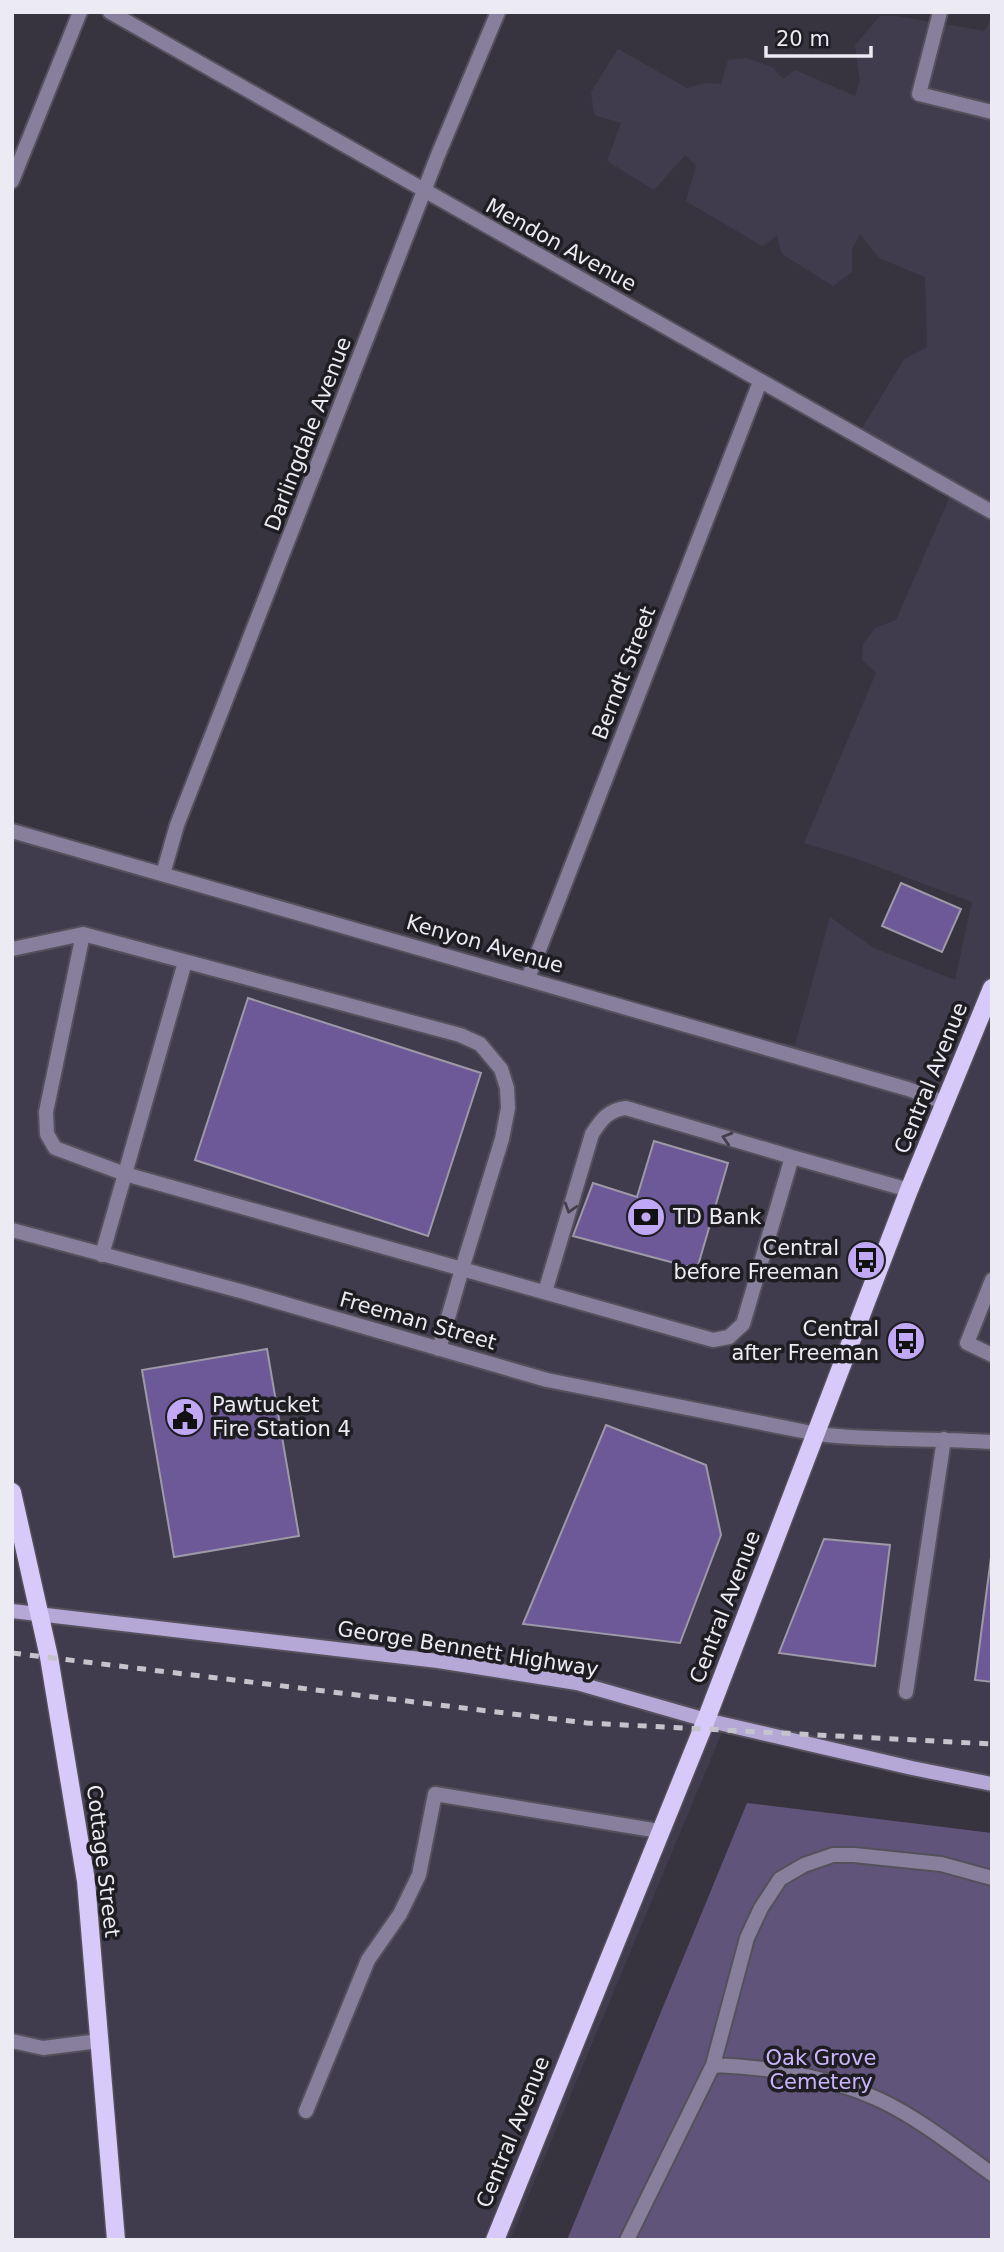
<svg xmlns="http://www.w3.org/2000/svg" width="1004" height="2252" font-family="'DejaVu Sans',sans-serif">
<style>
.built{fill:#413c4d}
.green{fill:#61547b}
.building{fill:#6d5997;stroke:#9d99a7;stroke-width:2}
.lines{fill:none;stroke-linecap:round;stroke-linejoin:round}
.lane-casing{stroke:#54515c;stroke-width:18}
.street-casing{stroke:#54515c;stroke-width:18}
.secondary-casing{stroke:#54515c;stroke-width:18}
.primary-casing{stroke:#54515c;stroke-width:21}
.lane{stroke:#877f9c;stroke-width:14}
.street{stroke:#877f9c;stroke-width:14}
.secondary{stroke:#b5a7d6;stroke-width:14}
.primary{stroke:#d7c9f9;stroke-width:18}
.rail{stroke:#c5c3cb;stroke-width:5;stroke-dasharray:9 9;stroke-linecap:butt}
.oneway{stroke:#433f4d}
.labels{text-anchor:middle;dominant-baseline:central;stroke-width:7;stroke-linejoin:round;paint-order:stroke}
.street-label{font-size:21px;fill:#eceaf2;stroke:#1e1d22}
.poi-label{font-size:21px;fill:#eceaf2;stroke:#1e1d22;text-anchor:start}
.park-label{font-size:21px;fill:#cbb4fd;stroke:#1e1d22}
</style>
<rect width="100%" height="100%" fill="#373440"/>
<path class="built" d="M880,16h16l89,15 7,-15v1766l-269,-52 -213,510h-498v-1407l708,201 75,11 35,-128 44,31 81,32 17,-78 -115,-43 -53,-16 72,-170 -14,-13 1,-16 12,-16 21,-8 56,-128 -94,-57 46,-76 23,-12 -2,-70 -46,-19 -19,-24 -8,15v23l-19,14 -51,-32 -5,-18 -15,10 -76,-45 10,-35 -11,-11 -31,35 -47,-29 14,-38 -27,-8 -3,-23 27,-43 69,39 18,-5 16,1 7,-24 18,-2 26,9 11,12 12,-9 60,26 5,-15 -5,-36z"/>
<path class="green" d="M747,1803l245,30v407h-425z"/>
<path class="building" d="M901,883l60,26 -19,43 -60,-26z
M248,998l233,75 -53,163 -233,-76z
M654,1141l74,22 -31,106 -124,-33 20,-53 44,14z
M267,1349l32,187 -125,21 -32,-187z
M606,1425l100,40 15,70 -41,108 -157,-19z
M824,1539l66,6 -15,121 -96,-13z
M992,1550v132l-17,-2z"/>
<g class="lines">
<defs>
<path id="lane" d="M940,12l-21,82 73,18
M12,949l71,-15 377,101 20,9 21,25 6,19 1,20 -6,31 -40,130 -337,-95 -70,-26 -8,-14 -1,-22 37,-178
M102,1255l83,-293
M992,1280l-25,63 25,12
M545,1292l47,-158c9,-14 16,-24 34,-26l166,49
M439,1349l23,-80 251,71 16,-3 14,-13 49,-167 117,33
M817,1434c58,7 116,4 175,8
M906,1692l38,-253
M12,2041l31,7 56,-7
M713,2065c56,2 115,11 167,35 40,19 76,48 112,74
M306,2111l62,-151 32,-46 19,-39 16,-81 224,37
M627,2240l86,-175 34,-127 14,-30 19,-29 24,-14 29,-10h21l87,9 51,14"/>
<path id="street" d="M110,12l882,500
M12,181l68,-169
M12,831l896,258 38,14
M163,874l14,-49 261,-670 60,-143
M528,978l232,-596
M12,1230l232,62 303,88 270,54"/>
<path id="secondary" d="M12,1611l426,50 139,22 129,37 206,48 80,16"/>
<path id="primary" d="M12,1492l37,165 37,224 30,359
M495,2240l211,-520 203,-530 83,-202"/>
</defs>
<use href="#lane" class="lane-casing"/>
<use href="#street" class="street-casing"/>
<use href="#secondary" class="secondary-casing"/>
<use href="#primary" class="primary-casing"/>
<use href="#lane" class="lane"/>
<use href="#street" class="street"/>
<use href="#secondary" class="secondary"/>
<use href="#primary" class="primary"/>
<path class="rail" d="M12,1653l575,70 405,21"/>
</g>
<defs><path id="oneway-chevron" d="M-2-3.5L2.5 0L-2 3.5" fill="none" stroke-width="1.6" stroke-linecap="round" stroke-linejoin="round" transform="scale(1.75)"/></defs>
<g class="oneway">
<use href="#oneway-chevron" transform="translate(727 1138) rotate(-164)"/>
<use href="#oneway-chevron" transform="translate(570 1208) rotate(107)"/>
</g>
<defs>
<symbol id="bank-disc" viewBox="-11 -11 22 22"><circle r="9.5" fill="#c0a8f4" stroke="#1e1d22"/><path d="M-6-4H6V4H-6ZM0-2.3a2.3 2.3 0 1 0 0 4.6a2.3 2.3 0 1 0 0-4.6Z" fill="#111"/></symbol>
<symbol id="bus-disc" viewBox="-11 -11 22 22"><circle r="9.5" fill="#c0a8f4" stroke="#1e1d22"/><path d="M-5-6H5V4H4V6H2V4H-2V6H-4V4H-5ZM-3.5-4V0h7V-4ZM-3.5 1.2v1.5H-2V1.2ZM2 1.2v1.5H3.5V1.2Z" fill="#111"/></symbol>
<symbol id="civic-disc" viewBox="-11 -11 22 22"><circle r="9.5" fill="#c0a8f4" stroke="#1e1d22"/><path d="M-.6-6.5H3V-4.5H.6V-3L4-1V1h2V6H-6V1h2V-1L-.6-3ZM-1.2 2.5V6h2.4V2.5Z" fill="#111"/></symbol>
</defs>
<g fill-rule="evenodd">
<use href="#bank-disc" x="624" y="1195" width="44" height="44"/>
<use href="#bus-disc" x="844" y="1238" width="44" height="44"/>
<use href="#bus-disc" x="884" y="1319" width="44" height="44"/>
<use href="#civic-disc" x="163" y="1395" width="44" height="44"/>
</g>
<g class="labels">
<g class="street-label">
<text transform="translate(561 245) rotate(29)">Mendon Avenue</text>
<text transform="translate(308 434) rotate(-69)">Darlingdale Avenue</text>
<text transform="translate(624 673) rotate(-69)">Berndt Street</text>
<text transform="translate(485 944) rotate(16)">Kenyon Avenue</text>
<text transform="translate(931 1078) rotate(-68)">Central Avenue</text>
<text transform="translate(418 1321) rotate(16)">Freeman Street</text>
<text transform="translate(725 1607) rotate(-69)">Central Avenue</text>
<text transform="translate(468 1649) rotate(9)">George Bennett Highway</text>
<text transform="translate(103 1861) rotate(83)">Cottage Street</text>
<text transform="translate(513 2132) rotate(-68)">Central Avenue</text>
</g>
<g class="poi-label">
<text x="673" y="1217">TD Bank</text>
<text x="839" y="1248" text-anchor="end">Central<tspan x="839" dy="24">before Freeman</tspan></text>
<text x="879" y="1329" text-anchor="end">Central<tspan x="879" dy="24">after Freeman</tspan></text>
<text x="212" y="1405">Pawtucket<tspan x="212" dy="24">Fire Station 4</tspan></text>
</g>
<g class="park-label">
<text x="821" y="2058">Oak Grove<tspan x="821" dy="24">Cemetery</tspan></text>
</g>
</g>
<rect width="1004" height="2252" fill="none" stroke="#eceaf2" stroke-width="28"/>
<path d="M766 46v10h105v-10" fill="none" stroke="#eceaf2" stroke-width="3.5"/>
<text x="776" y="46" font-size="21" fill="#eceaf2" stroke="#1e1d22" stroke-width="5" paint-order="stroke">20 m</text>
</svg>
